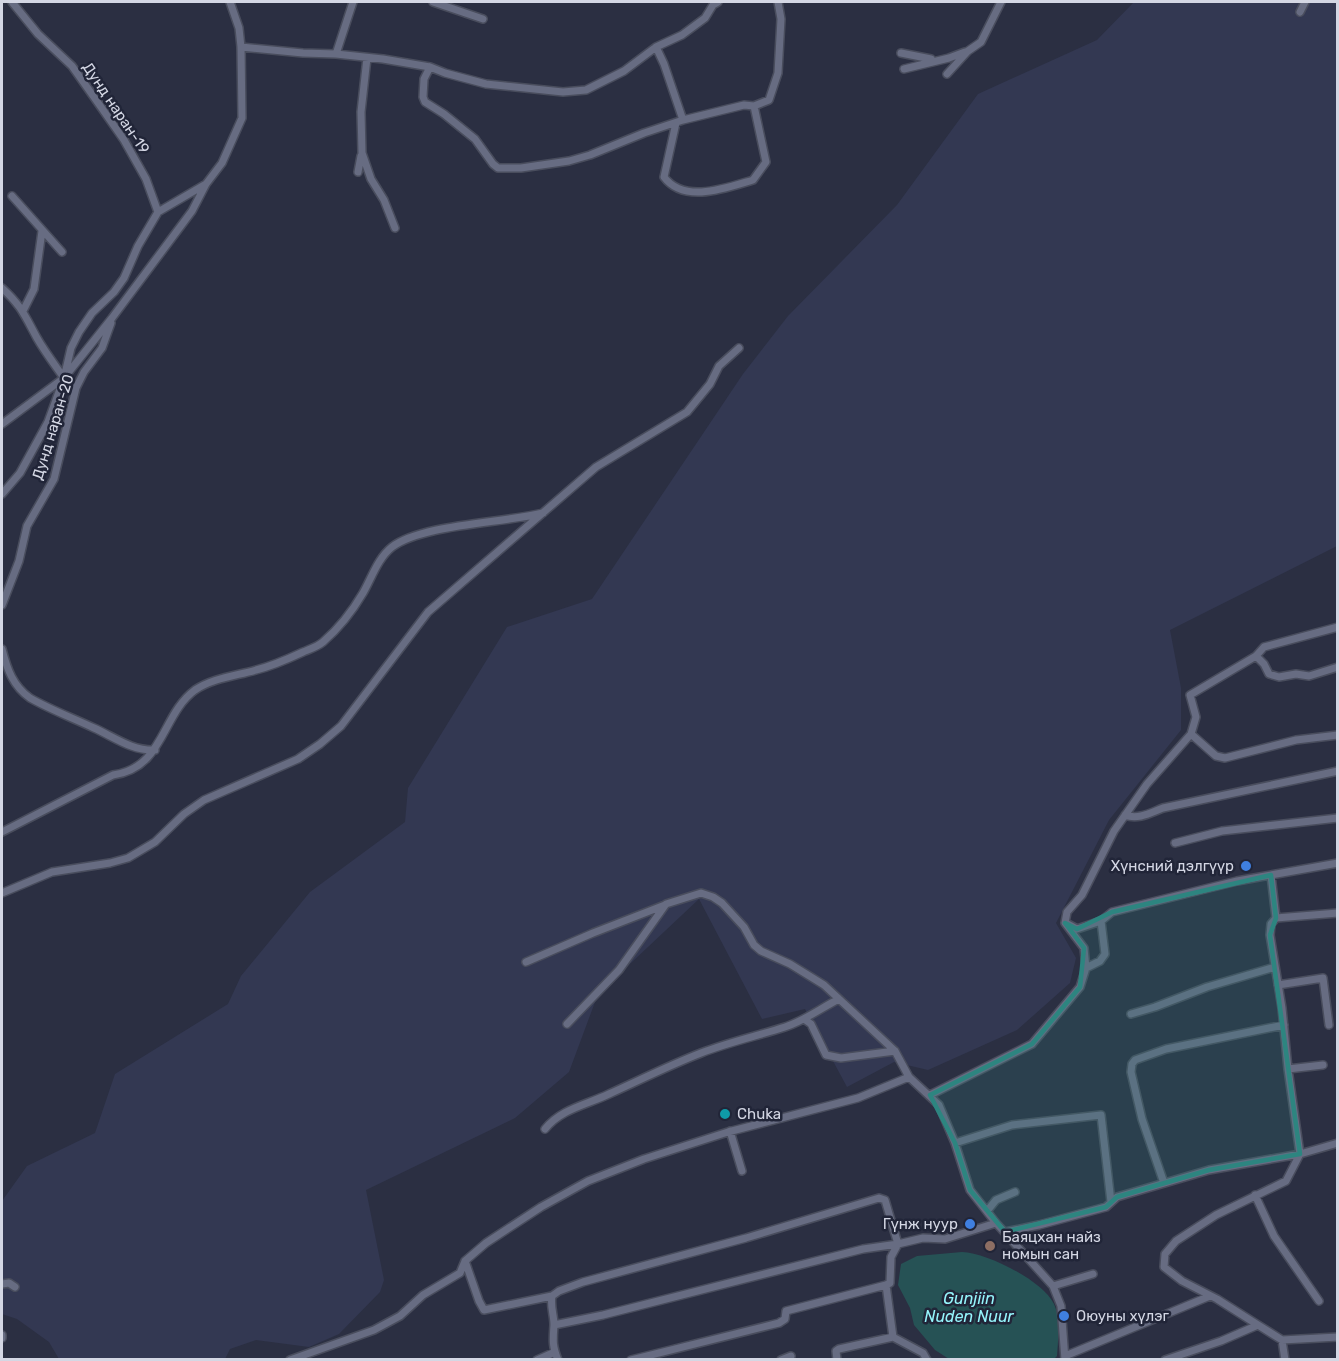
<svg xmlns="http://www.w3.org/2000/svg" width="1339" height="1361" font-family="Rubik,sans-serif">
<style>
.built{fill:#333852}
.water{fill:#265255}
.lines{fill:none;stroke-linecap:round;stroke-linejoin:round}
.minor-casing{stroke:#494d5d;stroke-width:10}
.minor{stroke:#676c82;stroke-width:7}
.marked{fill:#2d8580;fill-opacity:0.2;stroke:#2d8580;stroke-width:4.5;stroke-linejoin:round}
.shop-dot{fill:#3f7fe0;stroke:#212538;stroke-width:2}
.culture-dot{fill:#0f9aa8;stroke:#212538;stroke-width:2}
.education-dot{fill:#8d6e63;stroke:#212538;stroke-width:2}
.labels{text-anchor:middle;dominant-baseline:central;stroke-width:5;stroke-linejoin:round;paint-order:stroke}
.street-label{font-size:15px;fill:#d4d7e4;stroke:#212538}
.poi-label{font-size:15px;fill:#d4d7e4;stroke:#212538;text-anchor:start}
.water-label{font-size:16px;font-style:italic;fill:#95f5fc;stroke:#212538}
</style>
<rect width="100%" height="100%" fill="#2b2f42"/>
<path class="built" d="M1134,2h203v544l-167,84 11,58v42l-72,90 -53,103 20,35 -6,25 -53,47 -89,40 -34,-8 -47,25 -42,-78 -43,10 -63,-120 -101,95 -29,78 -54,46 -149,72 18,90 -4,12 -41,42 -30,13 -53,-7 -26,9 -5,10h-166l-10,-17 -32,-23 -15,-5v-113l25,-35 68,-33 20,-59 113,-70 13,-28 69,-84 95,-70 3,-34 99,-161 85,-28 151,-225 45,-58 109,-111 81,-111 119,-54z"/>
<path class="water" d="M962,1252c25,1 80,28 92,52 7,15 4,36 3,52l-3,3h-105l-14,-9 -21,-25 -4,-17 -12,-23 3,-21 16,-8z"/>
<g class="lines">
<defs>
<path id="minor" d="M12,2l26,32 34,32 29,41 23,33 22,39 12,33
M433,2l50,17
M1300,12l5,-10
M241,47l62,6 33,1 47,5 47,8 15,6 41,11 77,8 23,-2 38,-19 32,-24 26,-12 23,-17 8,-13 5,-3
M656,47l8,17 19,56 61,-15 10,1 15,-6 9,-27 3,-54 -3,-17
M901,53l30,6
M336,54l17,-52
M367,58l-6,54 1,41 9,26 13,21 11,28
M430,67l-6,12 -1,18 2,5 19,12 31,25 18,25 5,4h23l48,-7 21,-6 54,-22 39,-13
M904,69l45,-11 16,-6
M947,74l21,-23 13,-9 20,-40
M676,123l-12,54c20,27 62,11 89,3l13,-18 -12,-56
M358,172l3,-16
M12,196l50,56
M2,288c19,17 23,28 35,50 8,14 18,27 27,40
M23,311l11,-22 8,-58
M2,424l62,-46 48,-60 80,-107 14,-27
M2,494l18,-21 28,-51 16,-44 7,-30 8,-16 13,-19 22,-21 10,-14 14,-32 20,-34 48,-28 16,-21 20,-45 -1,-71 -2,-19 -9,-26
M2,605l17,-44 8,-35 27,-47 22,-91 8,-16 18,-24 9,-25
M2,649c5,20 11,37 28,49 21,12 43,20 64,30 20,9 38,23 61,22
M1256,656l8,8 5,10 10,3 17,-3 13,2 29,-9
M1191,734l25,22 9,2 71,-18 42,-5
M1125,815c13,5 25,-2 38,-7l175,-37
M2,832l111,-57c51,-7 48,-60 82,-85 18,-12 40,-14 61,-20 16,-4 32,-11 47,-18 7,-3 14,-5 20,-10 15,-13 30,-32 40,-49 9,-16 15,-35 29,-46 30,-23 112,-24 151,-34
M1175,843l47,-12 116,-13
M2,893l50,-21 58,-9 18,-5 27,-16 29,-28 20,-14 94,-41 22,-15 21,-18 87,-114 168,-145 91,-55 23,-28 9,-18 20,-18
M1276,918l62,-5
M1066,923l11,6 24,-8 11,-9 125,-31 101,-18
M526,962l67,-29 72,-28
M1086,968l14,-7 5,-7 -4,-33
M1278,985l45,-7 6,47
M1131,1014l24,-7 52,-20 68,-20
M804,1019l7,5 15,31 15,3 54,-7
M567,1024l52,-54 47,-66 35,-11 12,4 9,6 22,24 10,18 7,6 29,13 34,21 71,66 14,26
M1288,1069l35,-4
M930,1095l102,-51 48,-57 6,-19 -2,-20 -19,-25 2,-11 15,-17 32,-64 33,-47 44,-50 5,-17 -6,-22 66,-39 8,-9 74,-20
M545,1129c16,-20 41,-24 64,-35 31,-14 61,-29 92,-41 28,-11 56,-17 84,-26 19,-6 36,-19 54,-28
M730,1131l12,40
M955,1143l57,-18 89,-10 10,87
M1164,1183l-22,-64 -11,-47 1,-8 3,-4 31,-11 118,-24
M1255,1195l19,41 45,65
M987,1211l9,-11 19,-8
M1005,1232l34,-7 67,-18 11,-10 92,-27 91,-16 38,-11
M465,1261l14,40 5,9 68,-14
M2,1284l7,-1 6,4
M1053,1286l40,-12
M554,1325l49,-10 260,-66 35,-5 -7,13 -1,26 -4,2 7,52
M1258,1325l-41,-26 -35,-18 -18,-14 1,-13 11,-13 40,-26 70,-34 14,-27 -12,-85 -6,-61 -12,-73 1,-11 5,-6 -5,-43
M2,1335v3
M1282,1340l3,20
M1065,1356l145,-60
M290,1360l84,-30 26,-14 23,-21 37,-22 5,-12 21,-18 55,-36 47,-26 56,-22 84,-27 130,-34 51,-21 30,28 16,38 15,47 26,33 57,63 8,20 4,54
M537,1360l18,-8
M558,1360c-6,-15 -5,-20 -4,-35 0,-10 -4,-19 -2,-29l7,-5 24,-9 163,-44 133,-40 6,2 13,44 25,-6 22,1 51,-16
M631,1360l148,-37 6,-4 1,-8 100,-26
M781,1360l10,-4
M837,1360l-1,-9 3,-2 54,-12 30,16 4,7
M1165,1360l56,-19 37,-16 24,15 56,-3"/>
</defs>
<use href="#minor" class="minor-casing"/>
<use href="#minor" class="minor"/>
</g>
<path class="marked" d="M1271,875l5,43 -6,17 30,219 -91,16 -92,27 -11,10 -101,25 -35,-42 -15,-47 -25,-48 102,-51 48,-57 4,-39 -19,-25 12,6 35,-17z"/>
<g class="shop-dot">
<circle cx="1246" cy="866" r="6"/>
<circle cx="970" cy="1224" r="6"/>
<circle cx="1064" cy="1316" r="6"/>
</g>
<circle class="culture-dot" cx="725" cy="1114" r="6"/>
<circle class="education-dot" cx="990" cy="1246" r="6"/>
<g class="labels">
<g class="street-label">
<text transform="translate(116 108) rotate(56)">Дунд наран-19</text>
<text transform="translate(53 427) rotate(-73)">Дунд наран-20</text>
</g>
<g class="poi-label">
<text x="1234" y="866" text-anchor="end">Хүнсний дэлгүүр</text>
<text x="737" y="1114">Chuka</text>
<text x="958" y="1224" text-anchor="end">Гүнж нуур</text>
<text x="1002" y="1237">Баяцхан найз<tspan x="1002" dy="17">номын сан</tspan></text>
<text x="1076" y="1316">Оюуны хүлэг</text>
</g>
<g class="water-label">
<text x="969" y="1298">Gunjiin<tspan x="969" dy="18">Nuden Nuur</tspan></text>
</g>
</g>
<rect width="1339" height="1361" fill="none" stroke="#d4d7e4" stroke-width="6"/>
</svg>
